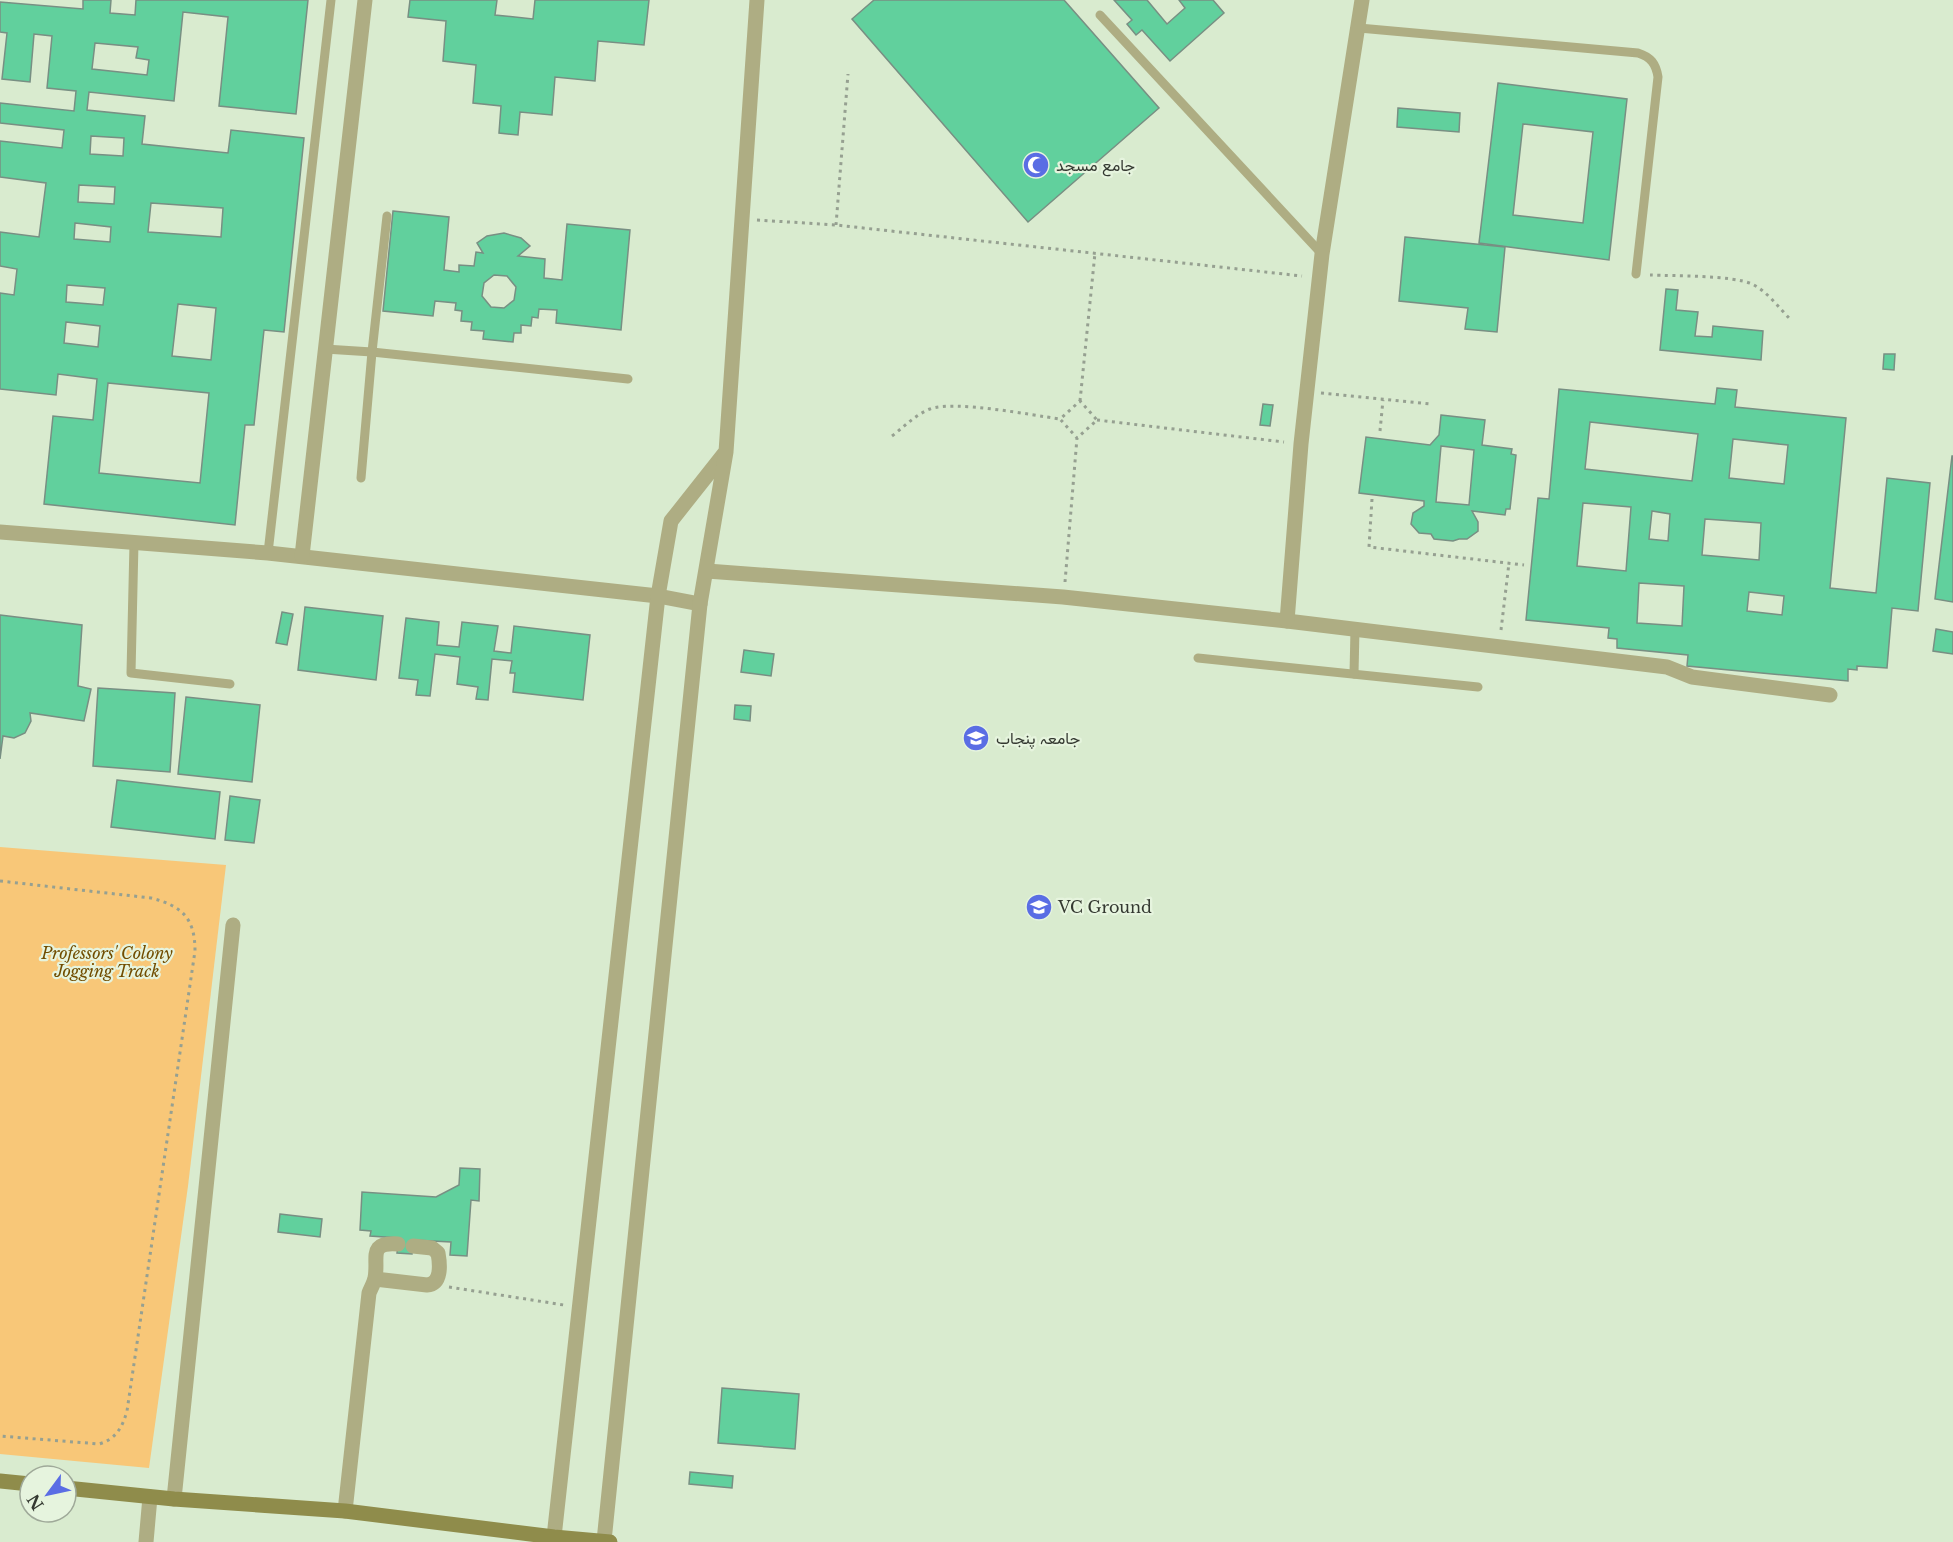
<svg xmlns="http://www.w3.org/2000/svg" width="1953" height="1542" font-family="'Libre Baskerville',Vazirmatn,serif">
	<rect width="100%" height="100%" fill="#e6f4de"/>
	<path fill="#d9ebcf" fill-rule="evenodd" d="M0,0H1953V1542H0ZM30,1476H66V1512H30Z"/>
	<polygon fill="#f8c778" points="0,847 226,865 188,1186 149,1468 0,1454"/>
	<g fill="#61d09d" stroke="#788f83" stroke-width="1.5" fill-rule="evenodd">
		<path d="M83,0H111L110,13L135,15L136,0H308L296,114L219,106L228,17L183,12L174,101L89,92L87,110L145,116L142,144L228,153L231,130L304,138L284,332L264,330L254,425H245L235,525L44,504L53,416L93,420L97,379L58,374L56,395L0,389V293L14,295L17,269L0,266V232L39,237L46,183L0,177V141L62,148L64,130L0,123V103L74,111L76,91L47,88L52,36L34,34L30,82L2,79L7,33L0,32V2L83,9ZM95,43L138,47L136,58L149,60L147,75L92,69ZM91,136L124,138L123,156L90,154ZM79,185L115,187L114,204L78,202ZM151,203L223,208L221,237L148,232ZM75,223L111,227L110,242L74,239ZM67,285L105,288L103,305L66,302ZM178,304L216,308L211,360L172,356ZM66,322L100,326L98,347L64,343ZM108,383L209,393L200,483L99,473Z"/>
		<polygon points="410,0 497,0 495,15 533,19 535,0 649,0 644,45 598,41 595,81 555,77 552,115 520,112 518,135 499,133 501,106 473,103 476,65 443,61 446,21 408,17"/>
		<polygon points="874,0 1064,0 1159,108 1028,222 852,19"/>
		<polygon points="1114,0 1147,0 1167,24 1185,8 1179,0 1213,0 1224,13 1170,61 1142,30 1136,35 1127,24 1132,20"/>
		<path d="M1498,83L1627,99L1609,260L1479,243ZM1523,124L1593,132L1583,223L1513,215Z"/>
		<polygon points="1398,108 1460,113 1459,132 1397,127"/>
		<path d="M393,211L449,217L444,270L459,272V265L474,266L476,252L483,253L477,243L487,236L504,233L521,238L530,246L518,256L545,259L544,278L562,280L567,224L630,230L621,330L556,323L557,310L539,309L538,318L532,317L531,326L521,325V333H514L513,342L483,339L484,331L471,330L472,322L461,321L462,311L455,310L456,303L435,301L433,316L383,311ZM494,275L507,276L516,287L514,300L504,308L491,307L482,296L484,283Z"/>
		<polygon points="1405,237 1505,247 1497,332 1465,329 1468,308 1399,301"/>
		<polygon points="1666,289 1678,290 1676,310 1698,312 1695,336 1712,337 1713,326 1763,331 1761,360 1660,350"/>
		<polygon points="1884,354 1895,354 1894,370 1883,369"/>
		<path d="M1717,388L1737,390L1735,407L1846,418L1830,588L1876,593L1887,478L1930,483L1918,611L1892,608L1887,668L1857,666V670L1848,669V681L1687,666L1688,655L1617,648V639L1608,638L1609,628L1526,620L1538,498L1549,499L1559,389L1715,404ZM1590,422L1698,434L1692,481L1585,469ZM1733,439L1788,445L1784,484L1729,478ZM1583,503L1631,507L1626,571L1577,566ZM1652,511L1670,514L1668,541L1649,539ZM1705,519L1761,523L1759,560L1702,555ZM1639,583L1684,586L1682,626L1637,623ZM1749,592L1784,596L1782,615L1747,611Z"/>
		<polygon points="1263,404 1273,405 1270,426 1260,425"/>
		<path d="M1441,415L1485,420L1482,445L1512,449L1511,454L1516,455L1510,509H1506L1505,515L1472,511L1478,522V531L1467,539H1459L1453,541L1434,539L1431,534L1419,533L1411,524L1413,513L1424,506V501L1359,493L1366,437L1430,445L1439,435ZM1441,446L1474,450L1469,505L1436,502Z"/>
		<polygon points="1952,456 1953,456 1953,602 1935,599"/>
		<polygon points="305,607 383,616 376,680 298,670"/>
		<polygon points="282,612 293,614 287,645 276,643"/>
		<polygon points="0,615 82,625 78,686 91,689 84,721 30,713 31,721 25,733 14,738 3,736 0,759"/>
		<polygon points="406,618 439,622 437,645 459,647 462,622 498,626 494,651 511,653 514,626 590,635 583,700 513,692 515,673 510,673 512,661 492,659 488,700 476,699 478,687 457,684 460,657 435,654 430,696 416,695 418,680 399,678"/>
		<polygon points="1936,629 1953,632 1953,654 1933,651"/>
		<polygon points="744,650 774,654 771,676 741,672"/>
		<polygon points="98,688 175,693 170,772 93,766"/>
		<polygon points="186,697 260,705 252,782 178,774"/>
		<polygon points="735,705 751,706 750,721 734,719"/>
		<polygon points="117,780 220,792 215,839 111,827"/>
		<polygon points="230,796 260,800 254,843 225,840"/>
		<polygon points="460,1168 480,1169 479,1201 471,1200 467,1256 450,1255 451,1242 413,1240 412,1254 397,1253 399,1238 370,1236 371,1231 360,1230 362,1192 436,1197 459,1185"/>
		<polygon points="280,1214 322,1219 320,1237 278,1232"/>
		<polygon points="722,1388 799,1394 795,1449 718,1443"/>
		<polygon points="690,1472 733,1476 732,1488 689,1484"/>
	</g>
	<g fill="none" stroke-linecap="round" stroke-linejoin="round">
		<g stroke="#96a091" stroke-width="3" stroke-dasharray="3 4.5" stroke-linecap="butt">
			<polyline points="757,220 836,225 1302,276"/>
			<polyline points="836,225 848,74"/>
			<path d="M1650,275C1675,276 1731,275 1752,284C1767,291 1779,308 1790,319"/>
			<polyline points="1321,393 1430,404"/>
			<polyline points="1080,401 1095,253"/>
			<polyline points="1097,420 1284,442"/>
			<polyline points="1380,431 1383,400"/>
			<path d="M892,436C905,426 915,415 930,409C954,400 1031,415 1060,419"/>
			<polyline points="1372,499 1369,547 1524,565"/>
			<polyline points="1065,582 1077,438 1097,420 1080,401 1060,419 1077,438"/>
			<polyline points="1501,630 1509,563"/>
			<path d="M0,881L151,898C182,906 195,918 195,951L127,1411C122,1428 116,1439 99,1444L0,1436"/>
			<polyline points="449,1287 564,1305"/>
		</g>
		<g stroke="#aead83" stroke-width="9">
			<polyline points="1100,15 1322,254"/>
			<path d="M1359,28L1638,53C1651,57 1656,64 1658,77L1636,274"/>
			<polyline points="325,349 372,352 628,379"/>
			<polyline points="361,478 372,352 387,216"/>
			<polyline points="134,543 131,673 230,684"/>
			<polyline points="268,553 331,0"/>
			<polyline points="1198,658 1478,687"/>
			<polyline points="1354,674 1355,629"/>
		</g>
		<g stroke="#aead83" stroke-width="15">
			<polyline points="0,532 268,553 658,596 700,604"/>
			<polyline points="302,556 365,0"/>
			<polyline points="707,571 1063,597 1287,621 1667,667 1692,677 1830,695"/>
			<polyline points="1287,621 1301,444 1322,254 1362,0"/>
			<path d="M375,1279L427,1285C442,1284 440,1264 438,1253L432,1248L413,1246"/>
			<polyline points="174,1499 233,925"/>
			<path d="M345,1511L369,1293C371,1288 374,1283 375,1278C379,1258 367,1242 398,1244"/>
			<polyline points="554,1537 658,596 671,521 724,454"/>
			<polyline points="604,1541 700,604 726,452 757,0"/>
			<polyline points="146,1542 150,1497"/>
		</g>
		<g stroke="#8f8c4b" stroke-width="15">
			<polyline points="0,1481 30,1484"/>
			<polyline points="66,1488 174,1499 345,1511 554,1537 610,1542"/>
		</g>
	</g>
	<defs>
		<symbol id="mosque-disc" viewBox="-11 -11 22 22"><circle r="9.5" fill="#5a6de4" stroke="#e6f4de"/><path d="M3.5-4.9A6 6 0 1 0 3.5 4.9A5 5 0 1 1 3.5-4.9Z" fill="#fff"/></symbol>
		<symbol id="university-disc" viewBox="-11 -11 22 22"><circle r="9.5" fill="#5a6de4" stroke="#e6f4de"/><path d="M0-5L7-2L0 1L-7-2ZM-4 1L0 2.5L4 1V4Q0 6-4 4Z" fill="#fff"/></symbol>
	</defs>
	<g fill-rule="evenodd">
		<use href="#mosque-disc" x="1021" y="150" width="30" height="30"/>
		<use href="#university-disc" x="961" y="723" width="30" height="30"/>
		<use href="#university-disc" x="1024" y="892" width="30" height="30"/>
	</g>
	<g text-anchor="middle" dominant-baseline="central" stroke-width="4.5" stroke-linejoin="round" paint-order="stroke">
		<g font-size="16" fill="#343931" stroke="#e6f4de" text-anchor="start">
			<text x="1056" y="165">جامع مسجد</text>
			<text x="996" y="738">جامعہ پنجاب</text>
			<text x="1058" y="907">VC Ground</text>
		</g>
		<g font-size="16" font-style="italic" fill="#714d00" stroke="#e6f4de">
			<text x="107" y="953">Professors' Colony<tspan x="107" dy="18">Jogging Track</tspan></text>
		</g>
	</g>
	<g transform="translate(48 1494) rotate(237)"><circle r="28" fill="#e6f4de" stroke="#9fa999" stroke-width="1.5"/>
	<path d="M0-4.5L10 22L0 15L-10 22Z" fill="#5a6de4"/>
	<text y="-9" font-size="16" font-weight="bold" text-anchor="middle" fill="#343931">N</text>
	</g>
</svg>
